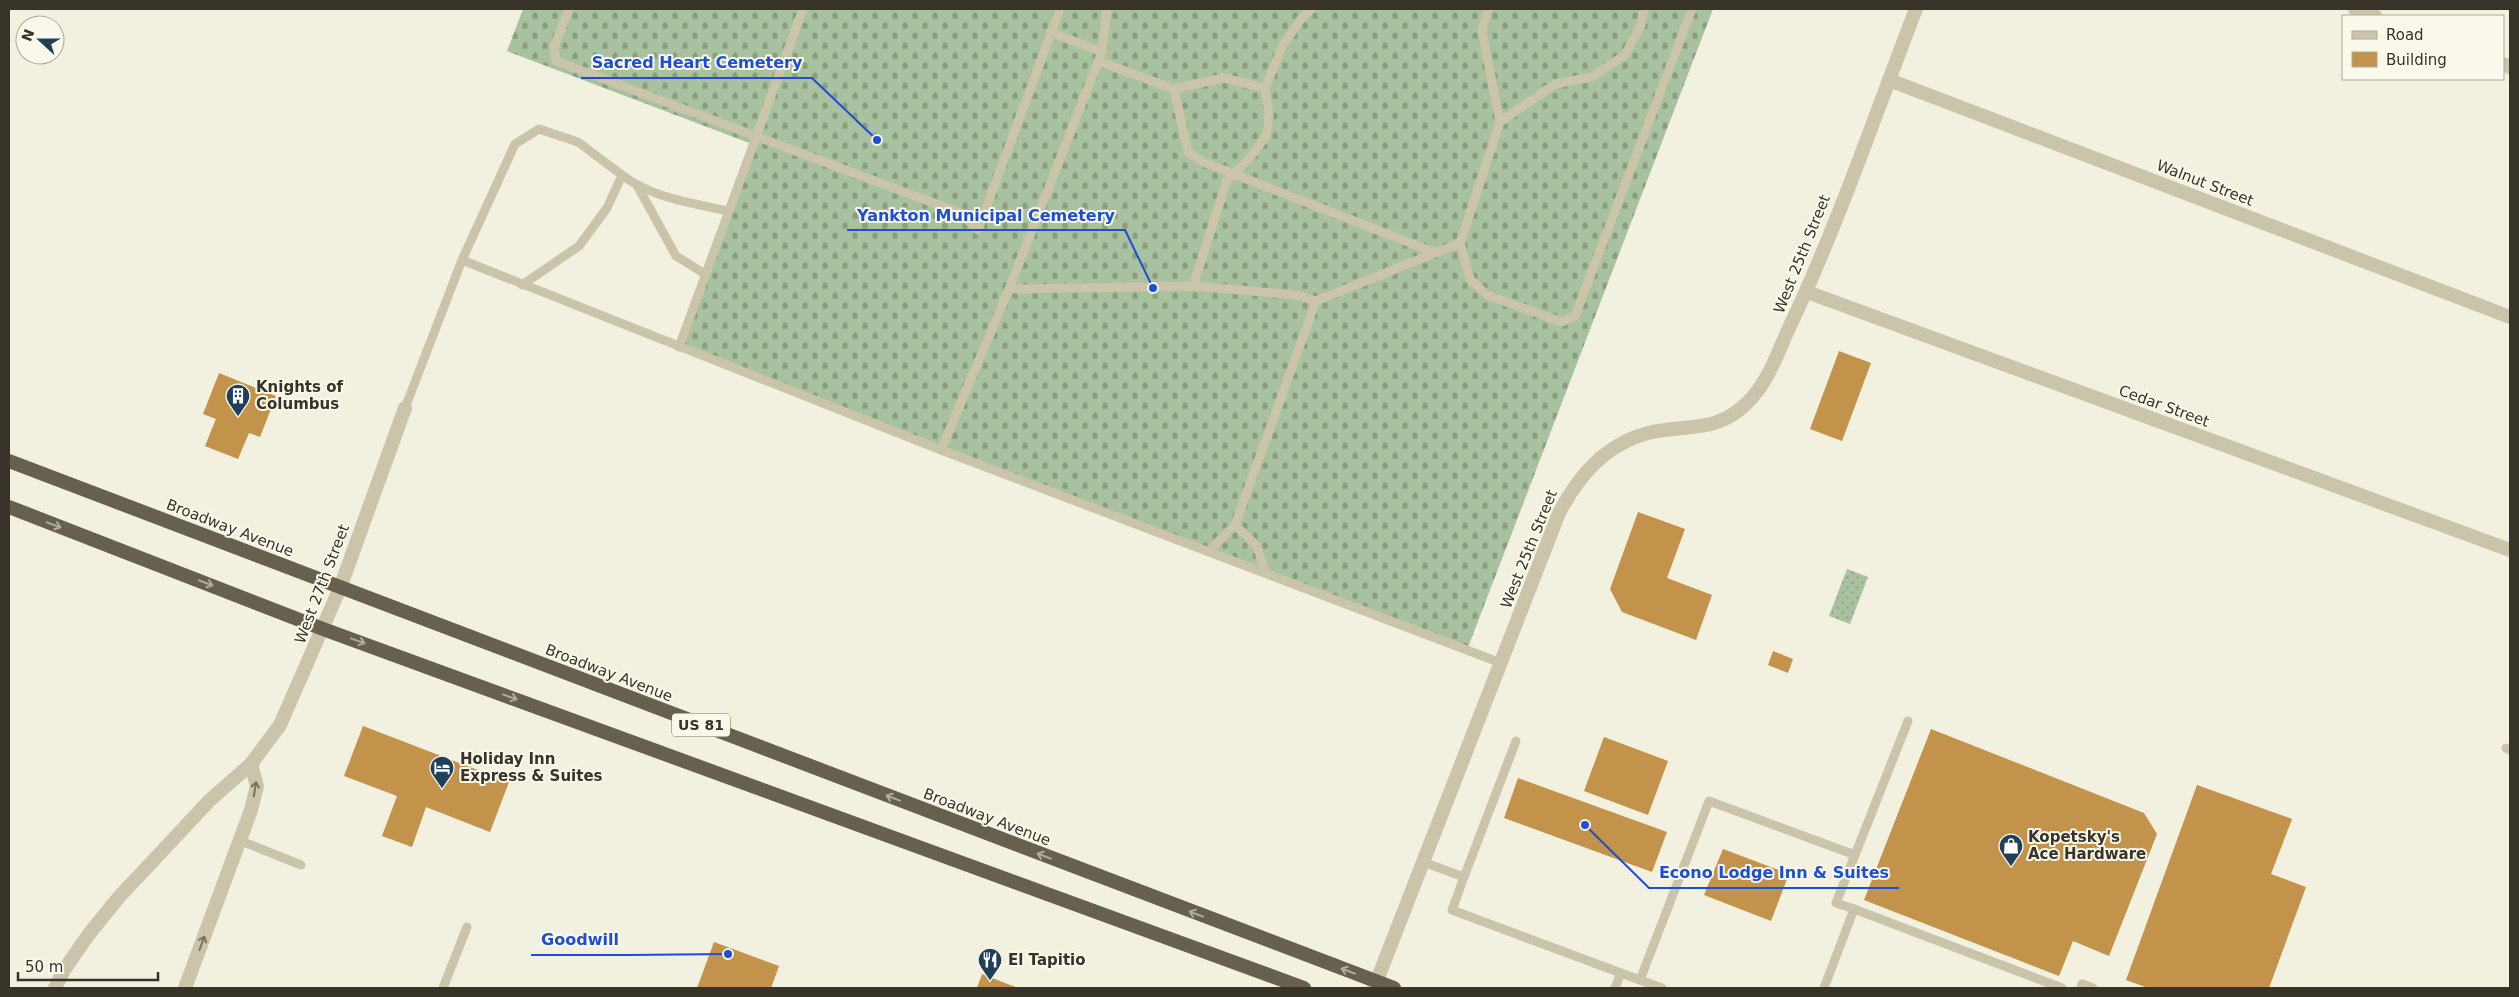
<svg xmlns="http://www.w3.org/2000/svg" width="2519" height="997" font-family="'DejaVu Sans',sans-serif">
	<defs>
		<pattern id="cemetery-stones" width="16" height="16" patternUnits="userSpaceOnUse" patternTransform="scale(1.25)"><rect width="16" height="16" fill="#a8c19e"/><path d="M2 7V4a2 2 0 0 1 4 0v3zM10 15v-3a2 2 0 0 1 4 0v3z" fill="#8a9d81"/></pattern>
		<pattern id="park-dots" width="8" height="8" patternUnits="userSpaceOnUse" patternTransform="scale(1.25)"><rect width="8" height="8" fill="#a8c19e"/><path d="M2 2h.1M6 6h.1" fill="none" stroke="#8a9d81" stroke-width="1.8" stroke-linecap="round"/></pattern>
	</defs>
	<rect width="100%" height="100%" fill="#f2f0de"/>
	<polygon fill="url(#cemetery-stones)" points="523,9 1713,9 1467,650 679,347 752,144 507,51"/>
	<polygon fill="url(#park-dots)" points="1847,569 1868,577 1850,624 1829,616"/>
	<g fill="#c3934b">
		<polygon points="1839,351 1871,363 1842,441 1810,429"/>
		<polygon points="219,373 276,396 260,437 249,433 238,459 205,446 216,419 203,414"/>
		<polygon points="1638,512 1685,529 1667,578 1712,595 1696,640 1622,612 1610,589"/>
		<polygon points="1773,651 1793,659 1788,673 1768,665"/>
		<polygon points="363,726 509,782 490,832 426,807 412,847 382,836 397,796 344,776"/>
		<polygon points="1931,729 2144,813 2157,834 2109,956 2073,941 2059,976 1864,900"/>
		<polygon points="1604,737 1668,761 1648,815 1584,791"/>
		<polygon points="1518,778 1667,832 1652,872 1504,818"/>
		<polygon points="2197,785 2292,819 2271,874 2306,887 2269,988 2148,988 2126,980"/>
		<polygon points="1723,849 1789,874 1771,921 1704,895"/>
		<polygon points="714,942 779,966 771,988 697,988"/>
		<polygon points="982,974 1018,988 977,988"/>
	</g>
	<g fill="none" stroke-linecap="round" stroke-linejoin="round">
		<g stroke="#cac4aa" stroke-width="9">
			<polyline points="569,9 554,47 556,61 960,213 978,230 1060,9"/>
			<polyline points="1488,9 1482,31 1500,122"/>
			<polyline points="1050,32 1102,52"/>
			<polyline points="1098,61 1174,89 1223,78 1265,88"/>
			<polyline points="1174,89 1188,152 1203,162 1436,253"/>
			<path d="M622,175C652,198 692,203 728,211"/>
			<polyline points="638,187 676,256 705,274"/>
			<polyline points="1460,243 1470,279 1487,295 1562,322 1575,316 1692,9"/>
			<polyline points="462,260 941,450 1501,663"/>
			<polyline points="1193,286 1227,180 1248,160 1266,136 1269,115 1265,88 1283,45 1301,19 1311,9"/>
			<polyline points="1009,289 1102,52 1107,9"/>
			<polyline points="679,347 803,9"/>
			<polyline points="405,408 462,260 515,144 539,129 578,142 622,175 607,208 579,246 522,285"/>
			<polyline points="941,450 1009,289 1193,286 1297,295 1316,301"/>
			<polyline points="1235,525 1257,546 1265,571"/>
			<polyline points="1209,551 1235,525 1316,301 1460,243 1500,122 1555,84 1592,77 1625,55 1641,25 1644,9"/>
			<polyline points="2506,748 2510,750"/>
			<polyline points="241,841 301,865"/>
			<polyline points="1423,862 1464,877 1516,741"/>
			<polyline points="1464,877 1452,910 1621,973"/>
			<polyline points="1854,909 1836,903 1908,721"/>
			<polyline points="443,988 467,927"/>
			<polyline points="1615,988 1621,973 1640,980"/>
			<polyline points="1662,988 1640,980 1709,801 1855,855"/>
			<polyline points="1824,988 1854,909 2062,988"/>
			<polyline points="2081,988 2082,984 2093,988"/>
		</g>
		<g stroke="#cac4aa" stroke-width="14">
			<polyline points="1889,80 2510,317"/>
			<polyline points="1807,292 2510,550"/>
			<polyline points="55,988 64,970 89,934 119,897 210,800 251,764 280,725 340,588 405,408"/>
			<polyline points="185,988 251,810 257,786 251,764"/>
		</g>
		<g stroke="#cac4aa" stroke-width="14">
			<polyline points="2355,9 2375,16"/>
			<polyline points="2503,64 2510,67"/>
			<path d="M1374,988L1559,513C1579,475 1605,445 1648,433C1685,424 1716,434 1747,403C1768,383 1777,354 1789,328C1838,225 1875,115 1916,9"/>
		</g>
		<g stroke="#68604e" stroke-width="14">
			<polyline points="9,461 1394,988"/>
			<polyline points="9,507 323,629 1304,988"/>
		</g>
	</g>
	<defs><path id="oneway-shaft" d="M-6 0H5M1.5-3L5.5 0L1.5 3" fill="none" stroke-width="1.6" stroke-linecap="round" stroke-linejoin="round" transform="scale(1.25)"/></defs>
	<g stroke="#b0ac9c">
		<use href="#oneway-shaft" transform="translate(54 525) rotate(21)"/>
		<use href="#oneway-shaft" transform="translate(206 583) rotate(21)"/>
		<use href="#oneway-shaft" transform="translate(358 641) rotate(20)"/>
		<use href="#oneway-shaft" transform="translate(510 697) rotate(20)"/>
		<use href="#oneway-shaft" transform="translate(893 798) rotate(-159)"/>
		<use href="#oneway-shaft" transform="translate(1044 856) rotate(-159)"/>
		<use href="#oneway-shaft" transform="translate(1196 914) rotate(-159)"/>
		<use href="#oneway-shaft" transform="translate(1348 971) rotate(-159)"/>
	</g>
	<g stroke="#797463">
		<use href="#oneway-shaft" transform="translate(255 789) rotate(-81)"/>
		<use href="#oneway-shaft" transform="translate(202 943) rotate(-70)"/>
	</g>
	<defs>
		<symbol id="building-pin" viewBox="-11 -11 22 30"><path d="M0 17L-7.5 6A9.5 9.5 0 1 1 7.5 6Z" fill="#1f4058" stroke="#f9f8ea"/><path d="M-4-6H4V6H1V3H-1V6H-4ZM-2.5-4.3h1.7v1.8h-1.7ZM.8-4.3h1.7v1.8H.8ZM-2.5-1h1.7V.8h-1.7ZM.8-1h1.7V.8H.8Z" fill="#fff"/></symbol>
		<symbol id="hotel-pin" viewBox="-11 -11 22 30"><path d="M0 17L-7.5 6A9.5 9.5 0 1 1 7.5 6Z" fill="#1f4058" stroke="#f9f8ea"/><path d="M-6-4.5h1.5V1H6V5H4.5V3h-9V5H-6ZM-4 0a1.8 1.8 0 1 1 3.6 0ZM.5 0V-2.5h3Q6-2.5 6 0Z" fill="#fff"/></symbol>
		<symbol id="shop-pin" viewBox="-11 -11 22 30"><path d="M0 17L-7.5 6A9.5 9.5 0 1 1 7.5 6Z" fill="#1f4058" stroke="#f9f8ea"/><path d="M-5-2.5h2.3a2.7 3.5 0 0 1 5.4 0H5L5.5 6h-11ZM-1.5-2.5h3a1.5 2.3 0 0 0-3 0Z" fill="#fff"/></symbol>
		<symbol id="restaurant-pin" viewBox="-11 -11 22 30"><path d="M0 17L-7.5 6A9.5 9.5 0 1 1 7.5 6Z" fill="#1f4058" stroke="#f9f8ea"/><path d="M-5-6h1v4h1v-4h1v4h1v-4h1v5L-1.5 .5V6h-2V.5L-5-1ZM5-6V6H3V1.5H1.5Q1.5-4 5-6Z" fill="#fff"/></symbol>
	</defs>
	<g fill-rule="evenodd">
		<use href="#building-pin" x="224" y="382" width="28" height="38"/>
		<use href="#hotel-pin" x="428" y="754" width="28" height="38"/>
		<use href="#shop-pin" x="1997" y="832" width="28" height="38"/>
		<use href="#restaurant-pin" x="976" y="946" width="28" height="38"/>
	</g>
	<g text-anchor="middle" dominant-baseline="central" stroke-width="4" stroke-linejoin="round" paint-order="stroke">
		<rect fill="#f9f8ea" stroke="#716e63" stroke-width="1" x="672" y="713.5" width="58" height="23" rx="4"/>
		<g font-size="14" font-weight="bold" fill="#373329">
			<text x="701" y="725">US 81</text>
		</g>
		<g font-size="15" fill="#373329" stroke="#f9f8ea">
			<text transform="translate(2205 183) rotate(21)">Walnut Street</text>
			<text transform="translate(1802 254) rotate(-68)">West 25th Street</text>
			<text transform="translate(2164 406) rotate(20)">Cedar Street</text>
			<text transform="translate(230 528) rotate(21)">Broadway Avenue</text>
			<text transform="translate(1529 549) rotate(-68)">West 25th Street</text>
			<text transform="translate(322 584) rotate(-69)">West 27th Street</text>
			<text transform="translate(609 673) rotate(21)">Broadway Avenue</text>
			<text transform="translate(987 817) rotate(21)">Broadway Avenue</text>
		</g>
		<g font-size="15" font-weight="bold" fill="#373329" stroke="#f9f8ea" text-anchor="start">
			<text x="256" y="387">Knights of<tspan x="256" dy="17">Columbus</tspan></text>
			<text x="460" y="759">Holiday Inn<tspan x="460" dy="17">Express &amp; Suites</tspan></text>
			<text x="2028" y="837">Kopetsky's<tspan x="2028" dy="17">Ace Hardware</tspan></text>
			<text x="1008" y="960">El Tapitio</text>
		</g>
	</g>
	<path fill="none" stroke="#1d4ed8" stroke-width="2" d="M877 140L812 78H581M1153 288L1125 230H847M1585 825L1649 888H1899M728 954L628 955H531"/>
	<g fill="#1d4ed8" stroke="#f9f8ea" stroke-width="2">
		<circle cx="877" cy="140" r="5"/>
		<circle cx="1153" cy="288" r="5"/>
		<circle cx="1585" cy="825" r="5"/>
		<circle cx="728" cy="954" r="5"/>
	</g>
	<g font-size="16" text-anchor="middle" font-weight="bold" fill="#1d4ed8" stroke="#f9f8ea" stroke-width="4" stroke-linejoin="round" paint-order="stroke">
		<text x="697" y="68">Sacred Heart Cemetery</text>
		<text x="986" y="221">Yankton Municipal Cemetery</text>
		<text x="1774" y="878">Econo Lodge Inn &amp; Suites</text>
		<text x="580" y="945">Goodwill</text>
	</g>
	<rect width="2519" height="997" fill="none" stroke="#373329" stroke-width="20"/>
	<rect x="2342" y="15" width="162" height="65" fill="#f9f8ea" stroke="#aba99d"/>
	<rect x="2352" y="31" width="25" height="8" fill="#cac4aa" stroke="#aba99d"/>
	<text x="2386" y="40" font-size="15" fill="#373329">Road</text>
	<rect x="2352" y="52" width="25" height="15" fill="#c3934b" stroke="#aba99d"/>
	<text x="2386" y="65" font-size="15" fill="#373329">Building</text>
	<g transform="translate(40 40) rotate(291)"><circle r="24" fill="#f9f8ea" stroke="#aba99d"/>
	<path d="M0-4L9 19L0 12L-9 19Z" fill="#1f4058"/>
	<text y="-8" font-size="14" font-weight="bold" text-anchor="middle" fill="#373329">N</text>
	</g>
	<path d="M18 972v8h140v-8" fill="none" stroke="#373329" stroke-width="2.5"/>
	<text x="25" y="972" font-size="15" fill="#373329" stroke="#f9f8ea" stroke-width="4" paint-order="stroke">50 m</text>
</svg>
